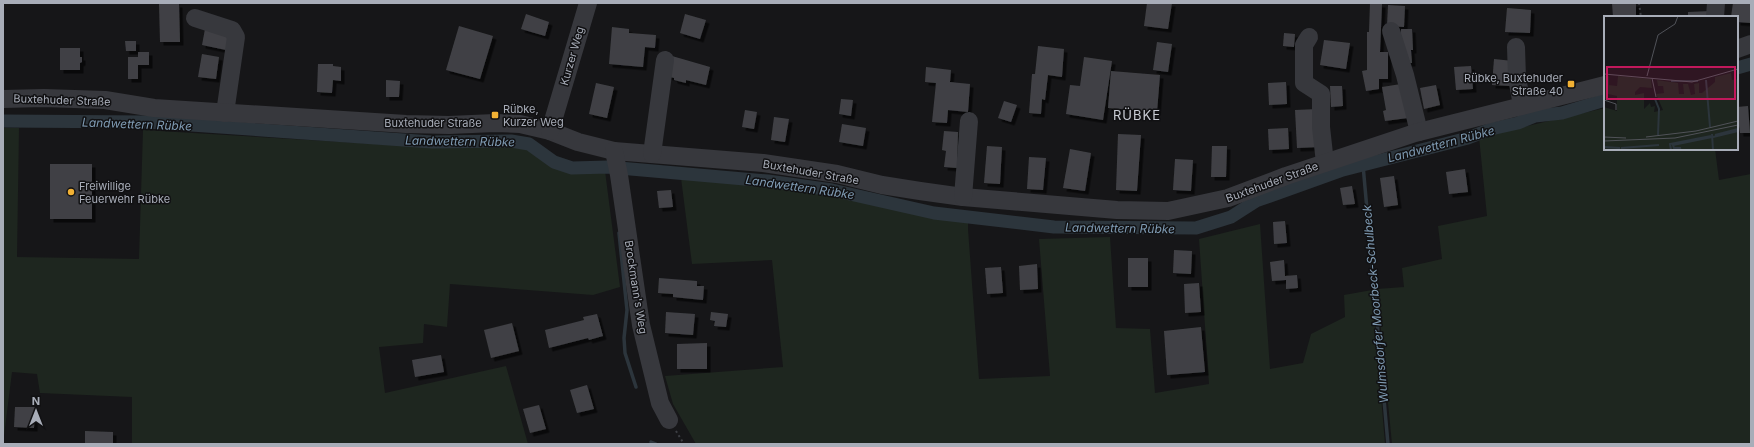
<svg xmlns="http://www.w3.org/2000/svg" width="1754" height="447" font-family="Inter,sans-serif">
	<defs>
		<filter id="shadow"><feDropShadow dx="3.5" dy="3.5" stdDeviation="0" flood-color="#0009"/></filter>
	</defs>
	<rect width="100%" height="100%" fill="#161618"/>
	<g fill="#1e261f">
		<polygon points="1605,108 1605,149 1715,149 1719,180 1751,174 1751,444 1392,444 1377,289 1404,287 1402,268 1442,259 1438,226 1487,216 1479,137"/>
		<polygon points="3,128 19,128 17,257 139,259 143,130 427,147 511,144 527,146 550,165 569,171 605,171 620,287 593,295 450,284 447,327 424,324 423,343 379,347 385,393 506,366 528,444 132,444 132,397 40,393 37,374 12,372 3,444"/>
		<polygon points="681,178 768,186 848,197 968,222 968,229 979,379 1050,376 1039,239 1110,237 1116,328 1150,329 1155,393 1209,384 1199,239 1260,224 1270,369 1303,363 1311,334 1345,317 1344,295 1372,290 1385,444 696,444 673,404 665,376 783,367 772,260 692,264"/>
	</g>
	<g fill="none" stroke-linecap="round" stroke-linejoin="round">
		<g stroke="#2c353c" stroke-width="3.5">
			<polyline points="1363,165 1388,444"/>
			<polyline points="619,233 627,310 624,338 625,353 636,387"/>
			<polyline points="651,442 656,444"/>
		</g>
		<g stroke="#2c353c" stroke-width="13">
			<polyline points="1737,68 1751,64"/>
			<polyline points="3,121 148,122 432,142 511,141 529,144 554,162 572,168 608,167 768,181 832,190 934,213 1054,227 1196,228 1231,217 1256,201 1343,170 1468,138 1491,129 1518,123 1535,116 1562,113 1605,100"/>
		</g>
	</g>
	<g fill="#404145" filter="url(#shadow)">
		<polygon points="1147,3 1172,3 1168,29 1144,26"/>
		<polygon points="1370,3 1382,4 1380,52 1388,52 1388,79 1379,79 1379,89 1366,91 1362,71 1367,70 1367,32 1369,32"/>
		<polygon points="1612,3 1636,3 1636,17 1613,17"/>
		<polygon points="1733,3 1751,3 1751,23 1737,22 1737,17 1731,17"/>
		<polygon points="159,4 179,4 180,42 160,42"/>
		<polygon points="1388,5 1405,6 1404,27 1387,26"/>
		<polygon points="1507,8 1531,10 1530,33 1505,32"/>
		<polygon points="1711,11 1712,17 1688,17 1688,12"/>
		<polygon points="526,14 549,22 545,36 521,29"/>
		<polygon points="685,14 706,20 700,39 680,33"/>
		<polygon points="459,26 493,36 480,79 446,70"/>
		<polygon points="612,27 629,29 629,33 656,35 655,48 645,47 643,67 609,64"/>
		<polygon points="205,29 229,34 226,50 202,45"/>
		<polygon points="1401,29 1412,29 1413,50 1411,50 1412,63 1403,63 1401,50"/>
		<polygon points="1284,33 1295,34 1294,47 1283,46"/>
		<polygon points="1324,40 1350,43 1346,69 1320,65"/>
		<polygon points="125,41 136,41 136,51 126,51"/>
		<polygon points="1157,42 1172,44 1168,72 1153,70"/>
		<polygon points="1038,46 1064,49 1062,77 1048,75 1045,100 1042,99 1041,114 1029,113 1032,74 1035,74"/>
		<polygon points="60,48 80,48 80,57 82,57 82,62 80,63 80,70 60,70"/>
		<polygon points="138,52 149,52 149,65 138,65 138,79 128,79 128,57 138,57"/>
		<polygon points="202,54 219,57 216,79 198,77"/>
		<polygon points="672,56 710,67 706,85 686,80 686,83 674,80 674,78 667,76"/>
		<polygon points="1084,57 1112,61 1103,120 1066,114 1070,85 1080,86"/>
		<polygon points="1494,59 1513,61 1511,86 1492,85"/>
		<polygon points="318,64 333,64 333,66 341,67 341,81 333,80 332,93 317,92"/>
		<polygon points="1471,66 1473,89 1456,90 1454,67"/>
		<polygon points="926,67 951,70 950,82 970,84 968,112 948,110 947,123 932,122 936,83 925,82"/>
		<polygon points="1111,71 1160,75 1157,112 1108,108"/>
		<polygon points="386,80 400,81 399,97 386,97"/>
		<polygon points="1286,82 1287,104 1269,105 1268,83"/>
		<polygon points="596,83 614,87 607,118 589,114"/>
		<polygon points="1401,84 1408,118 1385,121 1383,111 1386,110 1382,87"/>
		<polygon points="1436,85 1440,105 1424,109 1420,88"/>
		<polygon points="1330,86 1342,86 1343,106 1331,107"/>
		<polygon points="841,99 853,100 851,116 839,114"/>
		<polygon points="1004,101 1017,105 1011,122 998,118"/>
		<polygon points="1748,106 1750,133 1740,133 1739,126 1737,126 1737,107"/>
		<polygon points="1318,109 1319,147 1297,148 1295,110"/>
		<polygon points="745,110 757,112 754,129 742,127"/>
		<polygon points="774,117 789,119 785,142 771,140"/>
		<polygon points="842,124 866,128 863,146 839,142"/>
		<polygon points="1288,128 1289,149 1269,150 1268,129"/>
		<polygon points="944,131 958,132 957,168 944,167 946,151 942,150"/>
		<polygon points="1118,134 1141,135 1137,191 1116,190"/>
		<polygon points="987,146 1002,147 1000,184 984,183"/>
		<polygon points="1212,146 1227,146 1226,177 1211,177"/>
		<polygon points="1070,149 1091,153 1085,191 1063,188"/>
		<polygon points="1029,157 1046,158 1043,190 1027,189"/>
		<polygon points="1175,159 1193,160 1191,191 1173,190"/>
		<rect x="50" y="164" width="42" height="55"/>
		<polygon points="1465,169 1468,192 1449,194 1446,172"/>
		<polygon points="1394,176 1398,205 1384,207 1380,178"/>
		<polygon points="1352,186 1355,204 1343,205 1340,188"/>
		<polygon points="671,190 673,207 659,208 657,191"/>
		<polygon points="1285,221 1287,243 1274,244 1273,222"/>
		<polygon points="1174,250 1192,251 1191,274 1173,273"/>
		<rect x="1128" y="258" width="20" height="29"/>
		<polygon points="1284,260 1285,276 1297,275 1298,288 1286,289 1286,280 1272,281 1270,262"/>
		<polygon points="1037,264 1038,289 1020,290 1019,266"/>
		<polygon points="1001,267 1003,293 987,294 985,268"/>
		<polygon points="659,278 697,281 697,286 704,286 703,300 673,297 673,294 658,293"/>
		<polygon points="1199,283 1201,312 1185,313 1184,284"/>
		<polygon points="666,312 695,314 693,335 665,333"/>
		<polygon points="711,312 728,314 726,327 714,326 715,321 710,320"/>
		<polygon points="597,314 603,336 589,340 588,338 549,348 545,330 584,320 583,317"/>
		<polygon points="512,323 519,351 491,358 484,330"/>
		<polygon points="1201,327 1205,372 1167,375 1164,331"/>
		<polygon points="707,343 707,369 677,369 677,344"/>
		<polygon points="441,355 444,372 415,377 412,360"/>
		<polygon points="587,385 594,409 577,413 570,390"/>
		<polygon points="539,405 546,429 530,433 523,409"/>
		<polygon points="15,407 35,407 34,428 14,427"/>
		<polygon points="85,431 113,432 113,444 85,444"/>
	</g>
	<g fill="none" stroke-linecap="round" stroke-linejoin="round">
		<g stroke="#3d3f44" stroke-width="2" stroke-dasharray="2 3" stroke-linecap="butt">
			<polyline points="1639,3 1641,17"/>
			<polyline points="676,431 684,444"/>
		</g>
		<g stroke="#37383d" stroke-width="18">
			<polyline points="1715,17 1716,3"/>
			<polyline points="195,18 232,30 236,37 225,113"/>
			<polyline points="1391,31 1405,75 1419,132"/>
			<polyline points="1309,37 1304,45 1304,83 1321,94 1321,127 1325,163"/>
			<polyline points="1516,47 1517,78 1522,105"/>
			<polyline points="1737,49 1751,44"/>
			<polyline points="3,99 44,98 105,100 154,108 406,124 449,125 495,123 520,124 550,131 578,142 614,151 763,163 837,174 882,185 920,191 963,197 1117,210 1168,211 1228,198 1286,176 1415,133 1605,85"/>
			<polyline points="550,131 588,3"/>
			<polyline points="614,151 619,175 641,325 660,403 669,420"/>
			<polyline points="652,154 665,60"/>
			<polyline points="963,197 969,121"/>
		</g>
	</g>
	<g fill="#f2b134" stroke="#111113" stroke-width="1.5">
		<rect x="1567" y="80" width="8" height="8" rx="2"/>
		<rect x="491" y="111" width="8" height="8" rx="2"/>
		<circle cx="71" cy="192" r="4"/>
	</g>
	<g text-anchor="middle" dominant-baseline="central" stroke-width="3" stroke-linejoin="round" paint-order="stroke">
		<g font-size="11" fill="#a8adb8" stroke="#111113">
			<text transform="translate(572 56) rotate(-74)">Kurzer Weg</text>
			<text transform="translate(62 100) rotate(2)">Buxtehuder Straße</text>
			<text x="433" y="123">Buxtehuder Straße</text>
			<text transform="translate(811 172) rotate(10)">Buxtehuder Straße</text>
			<text transform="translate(1272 182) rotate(-20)">Buxtehuder Straße</text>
			<text transform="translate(636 287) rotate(81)">Brockmann's Weg</text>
		</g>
		<g font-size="11" fill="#a8adb8" stroke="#111113" text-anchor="start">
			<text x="1563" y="78" text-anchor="end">Rübke, Buxtehuder<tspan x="1563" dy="13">Straße 40</tspan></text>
			<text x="503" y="109">Rübke,<tspan x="503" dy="13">Kurzer Weg</tspan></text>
			<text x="79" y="186">Freiwillige<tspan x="79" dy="13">Feuerwehr Rübke</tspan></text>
		</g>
		<g font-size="12" font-style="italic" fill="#7f9bb3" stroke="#111113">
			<text transform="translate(137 124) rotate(2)">Landwettern Rübke</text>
			<text transform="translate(460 141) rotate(1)">Landwettern Rübke</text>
			<text transform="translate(1441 144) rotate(-15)">Landwettern Rübke</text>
			<text transform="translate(800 187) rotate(8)">Landwettern Rübke</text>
			<text transform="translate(1120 228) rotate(1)">Landwettern Rübke</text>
			<text transform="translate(1375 304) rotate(-95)">Wulmsdorfer Moorbeck-Schulbeck</text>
		</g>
		<g font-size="13" letter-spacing="1" fill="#c9ccd4" stroke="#111113">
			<text x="1137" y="115">RÜBKE</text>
		</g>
	</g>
	<g transform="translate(1604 16)">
		<rect width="134" height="134" fill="#161618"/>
		<path d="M127,57L128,64L134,63V134H0V91L13,95V80L4,78V84L0,83V60H5V69L13,70L14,60L47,63L48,72L36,71L31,76V79L40,77V93L46,87L47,91L51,90L50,96L59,94L52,78L60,77L59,70H54L53,64L74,67L75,78H80L79,68H84L87,79L91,78L90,68L95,67V77H98L111,66V61Z" fill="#1e261f"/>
		<path fill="none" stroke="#2c353c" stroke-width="2" d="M102,64L106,111M67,65H94M51,83L55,93L54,119M108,118L109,134M111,119L134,113M109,121L134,115M0,131L16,132M17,132L55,129M67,134L66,128L107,120M70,134L77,132H70L69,129L108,121"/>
		<path fill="none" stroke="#505258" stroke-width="1" d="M0,58L88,66L134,53M43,60L54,19L71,8L74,0M48,62L52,81M0,84L12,88V94M0,121L22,122M42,121L92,115L134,105M0,125L71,122L134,109"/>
		<path fill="#c2185b" fill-opacity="0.15" stroke="#c2185b" stroke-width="2" d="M3,51H131V83H3Z"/>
		<rect width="134" height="134" fill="none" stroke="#a8adb8" stroke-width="2"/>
	</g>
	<rect width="1754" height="447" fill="none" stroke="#a8adb8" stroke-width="8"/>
	<g transform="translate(36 411)" stroke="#111113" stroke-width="3" paint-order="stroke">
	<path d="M0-3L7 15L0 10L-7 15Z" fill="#a8adb8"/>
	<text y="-6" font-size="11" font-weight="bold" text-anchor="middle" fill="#a8adb8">N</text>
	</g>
</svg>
